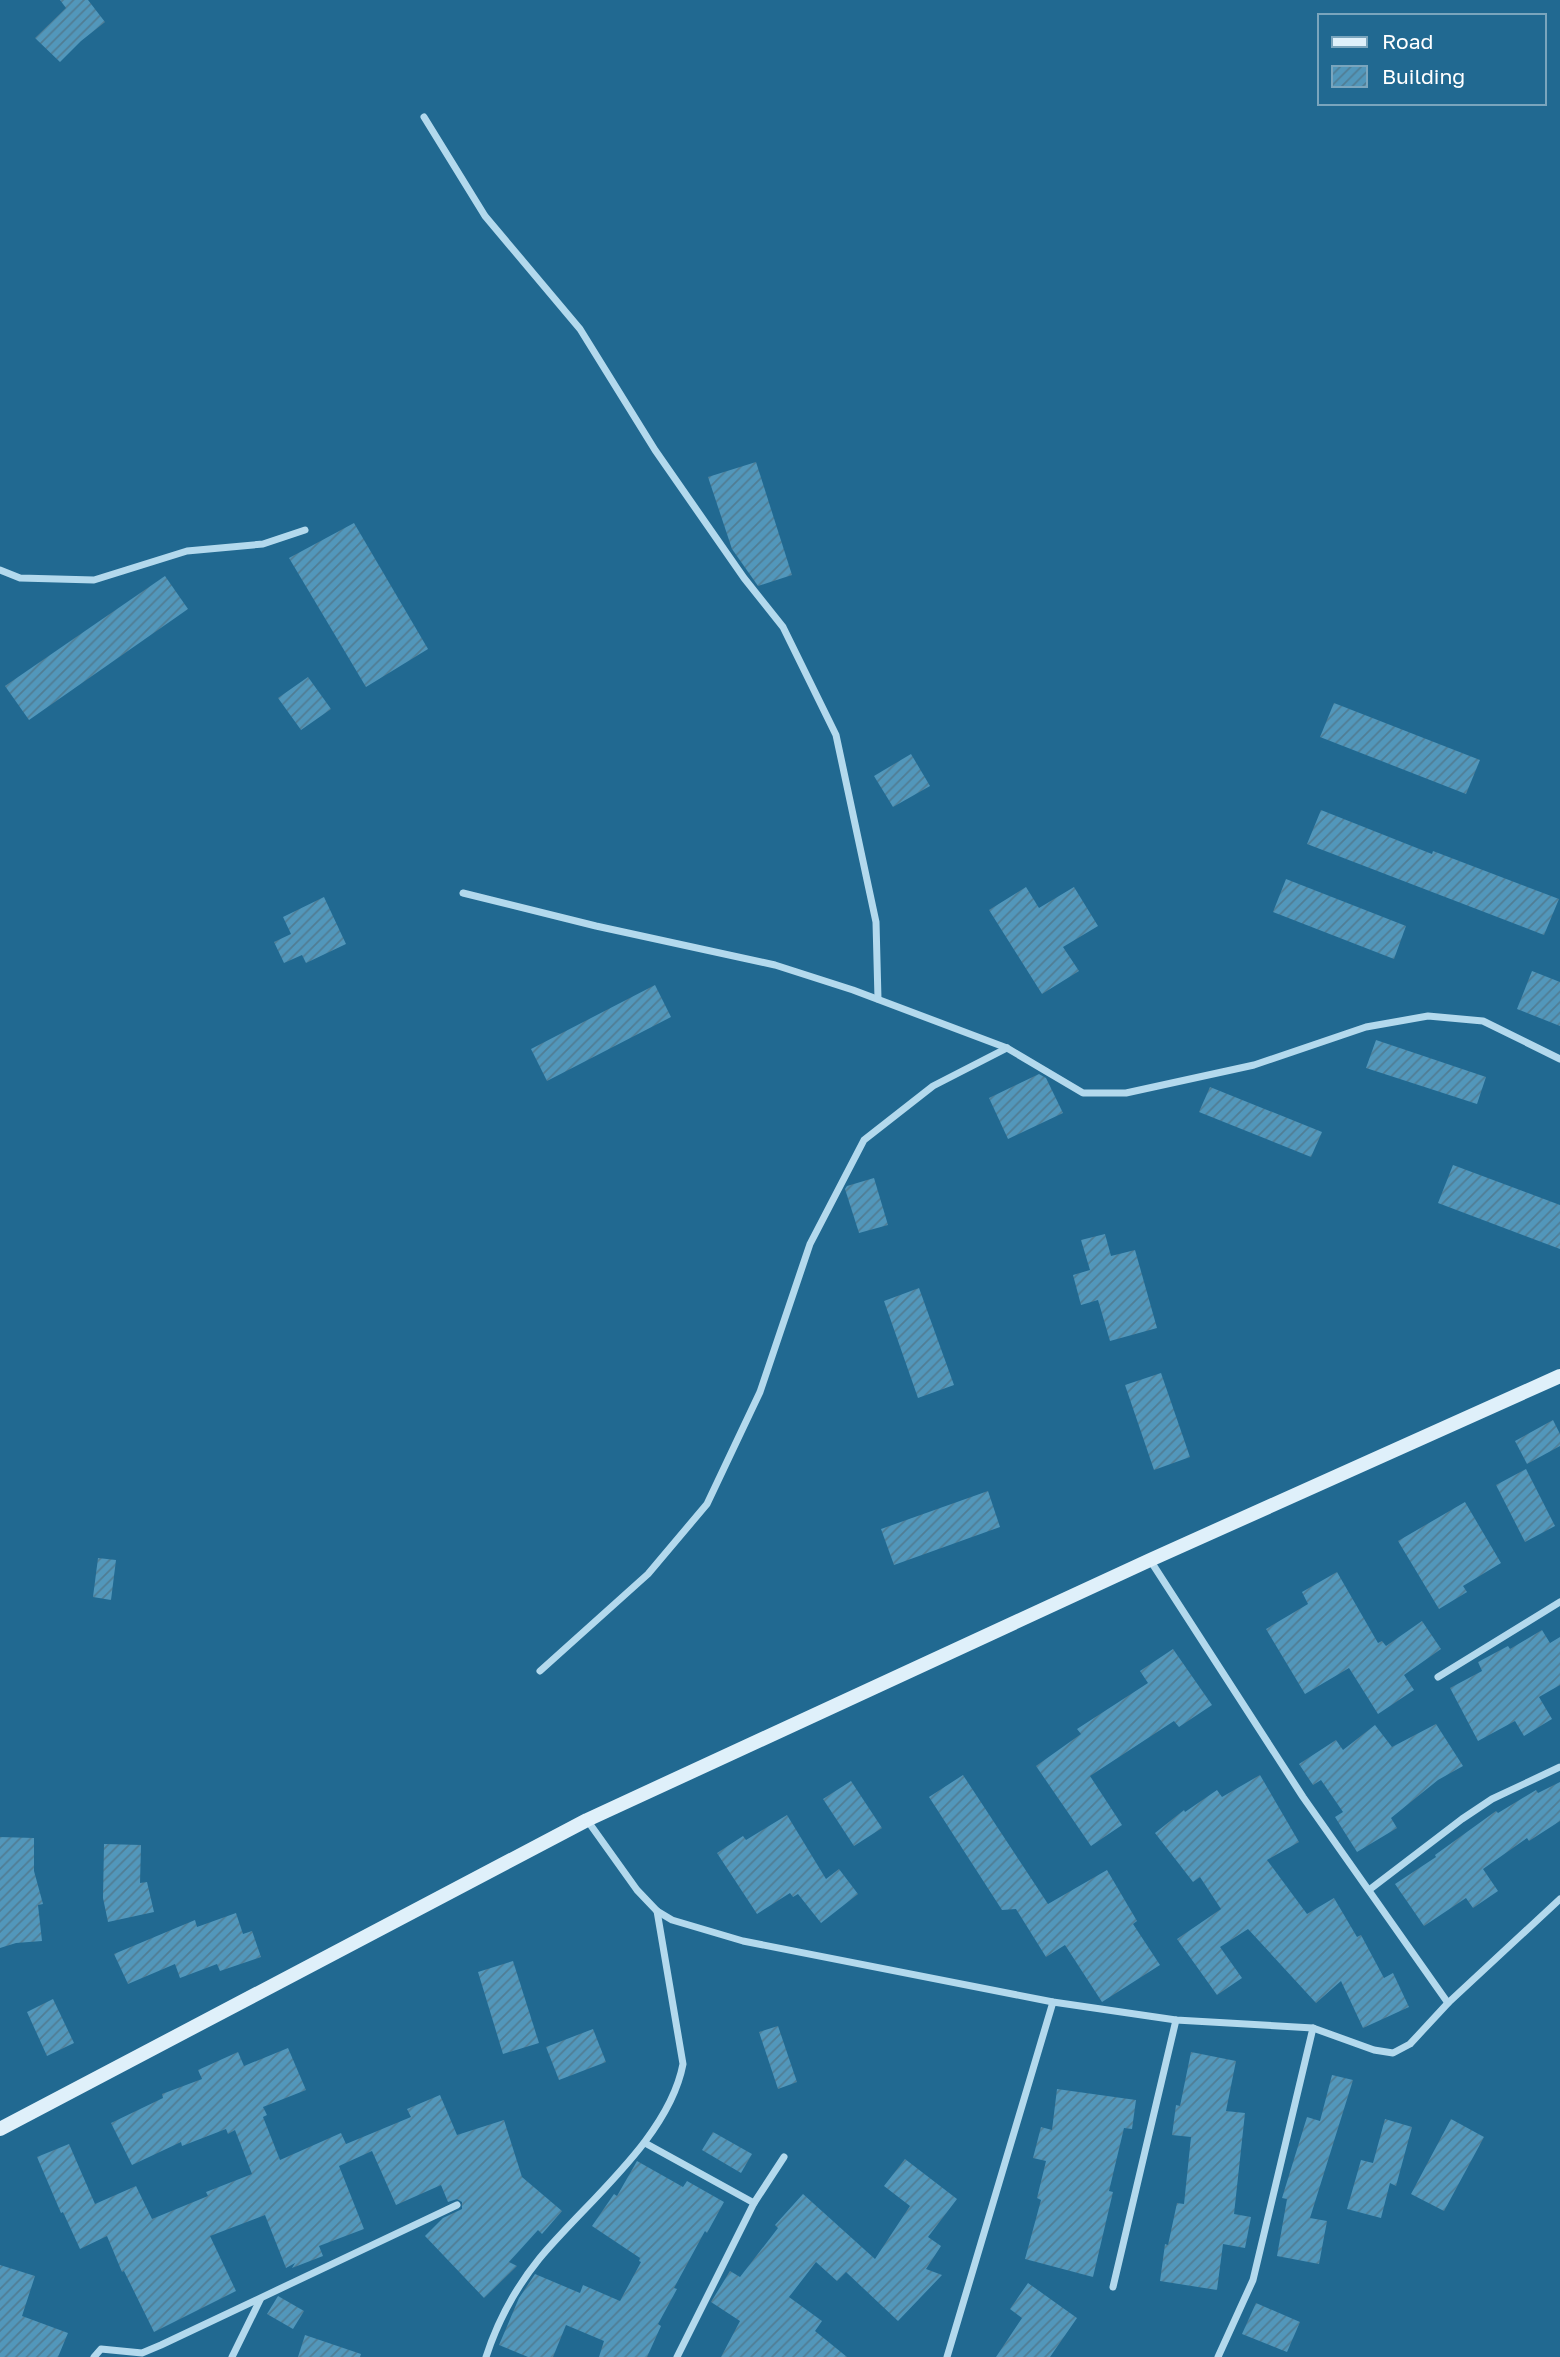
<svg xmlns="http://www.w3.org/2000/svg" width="1560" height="2357" font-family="'Golos Text',sans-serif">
	<defs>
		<pattern id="building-hatch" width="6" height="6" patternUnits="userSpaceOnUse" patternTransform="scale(1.75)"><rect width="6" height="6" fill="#5297bb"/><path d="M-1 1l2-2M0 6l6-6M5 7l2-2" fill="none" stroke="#507d94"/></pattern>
	</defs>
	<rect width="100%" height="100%" fill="#216991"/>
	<g fill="url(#building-hatch)">
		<polygon points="60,0 88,0 105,22 81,41 60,62 35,38 66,8"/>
		<polygon points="756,462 792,575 758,586 732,549 708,477"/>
		<polygon points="354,523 428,649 366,687 289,558"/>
		<polygon points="165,576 188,609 29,720 5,686"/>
		<polygon points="308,677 331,709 301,730 278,698"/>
		<polygon points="1334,703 1480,760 1466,794 1320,737"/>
		<polygon points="911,754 930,786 893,807 874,776"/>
		<polygon points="1321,810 1432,854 1433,851 1559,899 1544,935 1307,844"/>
		<polygon points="1286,879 1406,926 1394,959 1273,912"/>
		<polygon points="1026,887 1039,908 1074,887 1098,926 1063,947 1079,971 1042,994 989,910"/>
		<polygon points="324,897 346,944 306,963 302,955 284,963 274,942 291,934 283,917"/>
		<polygon points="1532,971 1560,982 1560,1026 1517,1009"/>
		<polygon points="655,985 671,1017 547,1081 531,1049"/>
		<polygon points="1376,1040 1486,1077 1477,1104 1366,1068"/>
		<polygon points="1039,1074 1046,1078 1063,1113 1008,1139 989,1098"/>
		<polygon points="1210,1087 1322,1132 1311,1157 1199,1112"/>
		<polygon points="1453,1165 1560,1205 1560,1249 1438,1203"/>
		<polygon points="874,1178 888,1225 859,1233 845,1189 847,1186"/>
		<polygon points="1105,1234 1111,1256 1135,1250 1157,1328 1110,1341 1098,1300 1081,1305 1073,1275 1090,1270 1081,1240"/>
		<polygon points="919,1288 954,1385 918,1398 884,1301"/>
		<polygon points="1161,1373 1190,1457 1154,1470 1125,1385"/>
		<polygon points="1553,1420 1560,1434 1560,1446 1527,1464 1515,1441"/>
		<polygon points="1526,1469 1555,1526 1525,1542 1496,1485"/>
		<polygon points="988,1491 1000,1527 894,1565 881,1529"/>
		<polygon points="1465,1502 1501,1563 1463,1586 1467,1592 1439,1609 1398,1541"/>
		<polygon points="98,1558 116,1560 111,1600 93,1597"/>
		<polygon points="1337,1572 1378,1643 1382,1641 1386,1646 1422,1621 1441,1649 1404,1675 1414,1690 1378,1714 1349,1668 1305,1694 1266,1629 1308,1604 1302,1592"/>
		<polygon points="1542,1630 1550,1643 1560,1637 1560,1685 1539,1697 1552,1719 1524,1736 1515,1721 1478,1741 1450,1688 1482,1671 1478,1662 1508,1646 1510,1649"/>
		<polygon points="1173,1649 1212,1705 1179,1727 1174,1721 1090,1776 1122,1825 1091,1846 1036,1766 1081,1734 1077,1729 1148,1683 1140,1671"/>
		<polygon points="1436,1724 1463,1766 1438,1780 1391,1818 1397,1828 1357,1852 1335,1817 1343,1812 1321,1780 1313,1785 1299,1764 1336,1740 1343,1750 1375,1725 1392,1747"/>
		<polygon points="963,1775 1048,1904 1107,1870 1137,1921 1133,1924 1160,1965 1102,2002 1065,1945 1046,1957 1016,1909 1002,1910 929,1797"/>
		<polygon points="1260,1775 1299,1842 1267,1860 1307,1914 1334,1898 1357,1937 1361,1935 1384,1978 1393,1973 1409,2007 1363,2028 1341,1981 1316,2003 1248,1929 1220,1947 1242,1978 1217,1995 1177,1939 1221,1909 1200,1877 1193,1882 1155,1833 1184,1810 1185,1812 1217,1790 1222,1797"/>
		<polygon points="851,1781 882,1828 854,1846 823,1799"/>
		<polygon points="1560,1782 1560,1821 1529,1841 1527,1838 1483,1869 1498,1891 1473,1908 1466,1898 1424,1926 1395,1884 1436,1857 1435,1855 1496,1811 1498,1813 1536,1790 1538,1793"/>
		<polygon points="787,1815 826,1879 839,1869 858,1894 821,1923 798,1894 793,1897 790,1893 757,1914 717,1853 743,1836 746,1840"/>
		<polygon points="0,1837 34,1838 34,1871 43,1904 38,1905 42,1941 16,1943 0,1948"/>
		<polygon points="104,1844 141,1845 140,1883 147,1882 154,1912 108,1922 103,1898"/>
		<polygon points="236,1913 243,1934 252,1931 261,1957 220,1971 217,1964 180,1978 175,1964 128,1984 114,1954 195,1920 197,1927"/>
		<polygon points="513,1961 539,2043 503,2054 478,1972"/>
		<polygon points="53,1999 74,2043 47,2056 27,2012"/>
		<polygon points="778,2026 797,2082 778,2089 759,2032"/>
		<polygon points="593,2029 606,2062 559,2080 546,2047"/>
		<polygon points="288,2048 306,2090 263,2107 267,2115 263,2117 280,2160 341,2133 346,2144 411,2117 407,2109 440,2095 457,2135 504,2120 522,2177 562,2211 542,2234 538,2230 509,2262 517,2266 484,2298 425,2236 443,2218 462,2209 462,2202 457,2199 448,2202 441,2185 396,2205 372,2151 339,2166 364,2229 319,2246 323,2256 292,2268 295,2263 286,2268 265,2215 210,2236 236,2291 154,2332 124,2271 122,2272 107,2236 80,2249 63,2212 61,2213 37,2157 69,2144 95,2204 136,2186 152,2219 208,2196 206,2192 252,2174 235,2130 228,2134 226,2129 182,2146 181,2142 132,2165 111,2123 163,2098 162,2094 202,2079 198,2070 238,2052 244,2066"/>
		<polygon points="1191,2052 1236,2061 1226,2111 1245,2113 1234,2214 1251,2217 1245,2248 1223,2244 1217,2290 1160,2281 1165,2244 1168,2245 1177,2203 1184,2204 1191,2137 1172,2135 1176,2105 1180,2106"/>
		<polygon points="1332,2075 1353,2080 1310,2218 1327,2221 1319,2264 1277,2256 1287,2199 1282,2198 1307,2117 1320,2121"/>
		<polygon points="1057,2089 1136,2100 1132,2129 1124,2128 1109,2191 1113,2192 1093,2277 1025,2259 1041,2200 1037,2198 1046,2161 1033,2158 1041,2127 1052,2130"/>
		<polygon points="1385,2119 1412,2127 1396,2186 1390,2183 1381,2218 1347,2209 1361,2160 1373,2163"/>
		<polygon points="1451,2119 1484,2137 1444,2211 1411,2194"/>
		<polygon points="713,2132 752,2154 741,2173 702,2150"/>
		<polygon points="905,2159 957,2199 928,2237 941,2246 926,2269 942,2275 898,2321 846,2272 837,2281 816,2262 789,2297 822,2321 815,2331 847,2357 721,2357 740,2321 711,2302 730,2271 740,2277 778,2228 775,2225 803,2194 875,2259 910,2206 884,2186"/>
		<polygon points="637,2161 683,2187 687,2181 724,2202 707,2233 705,2231 674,2288 677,2289 658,2324 661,2326 647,2357 599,2357 604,2341 566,2325 553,2357 528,2357 499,2345 519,2298 535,2274 580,2293 583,2285 620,2301 641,2262 639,2261 640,2258 592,2226 614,2194 617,2196"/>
		<polygon points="0,2265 35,2276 22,2316 68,2333 58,2357 0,2357"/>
		<polygon points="1028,2283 1077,2318 1050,2357 996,2357 1022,2318 1010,2309"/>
		<polygon points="278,2296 304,2311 293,2329 267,2314"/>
		<polygon points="1256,2303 1300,2322 1287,2352 1242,2334"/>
		<polygon points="305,2335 361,2354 360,2357 298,2357"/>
	</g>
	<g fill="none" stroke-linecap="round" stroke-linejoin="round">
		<g stroke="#b3d9ed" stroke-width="7">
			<polyline points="424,117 485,216 580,329 655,450 744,578 783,627 836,735 876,922 878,999"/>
			<polyline points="0,570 20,578 94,580 187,551 263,544 305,530"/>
			<polyline points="463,893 596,926 775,965 853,990 1007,1048 1083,1093 1126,1093 1254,1065 1366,1027 1428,1016 1483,1021 1560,1059"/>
			<polyline points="1150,1560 1303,1797 1448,2003"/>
			<polyline points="540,1671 648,1574 707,1504 760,1392 810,1244 864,1140 933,1086 1007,1048"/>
			<polyline points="1438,1677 1560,1602"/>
			<polyline points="587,1820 637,1890 657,1911 672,1920 743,1941 1053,2002 1176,2020 1313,2028 1374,2050 1393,2053 1410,2044 1448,2003 1560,1899"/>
			<polyline points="1369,1890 1462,1819 1492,1799 1560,1767"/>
			<polyline points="645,2143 754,2203"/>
			<polyline points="1113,2287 1176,2020"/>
			<polyline points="94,2357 101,2349 142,2353 161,2345 457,2205"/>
			<polyline points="232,2357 260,2300"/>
			<path d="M486,2357C498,2320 514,2290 539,2259C586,2202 669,2138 683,2064L657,1911"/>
			<polyline points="677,2357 754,2203 784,2157"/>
			<polyline points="947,2357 1053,2002"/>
			<polyline points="1218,2357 1253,2280 1313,2028"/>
		</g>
		<polyline stroke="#dff0fa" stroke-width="14" points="0,2129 587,1820 1150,1560 1560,1376"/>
	</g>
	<rect x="1318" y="14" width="228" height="91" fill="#216991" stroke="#7aa5bd" stroke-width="2"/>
	<rect x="1332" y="37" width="35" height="10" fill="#dff0fa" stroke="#7aa5bd" stroke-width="2"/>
	<text x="1382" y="49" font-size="21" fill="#ffffff">Road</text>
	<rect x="1332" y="66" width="35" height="21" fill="url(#building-hatch)" stroke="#7aa5bd" stroke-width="2"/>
	<text x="1382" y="84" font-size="21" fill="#ffffff">Building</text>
</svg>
